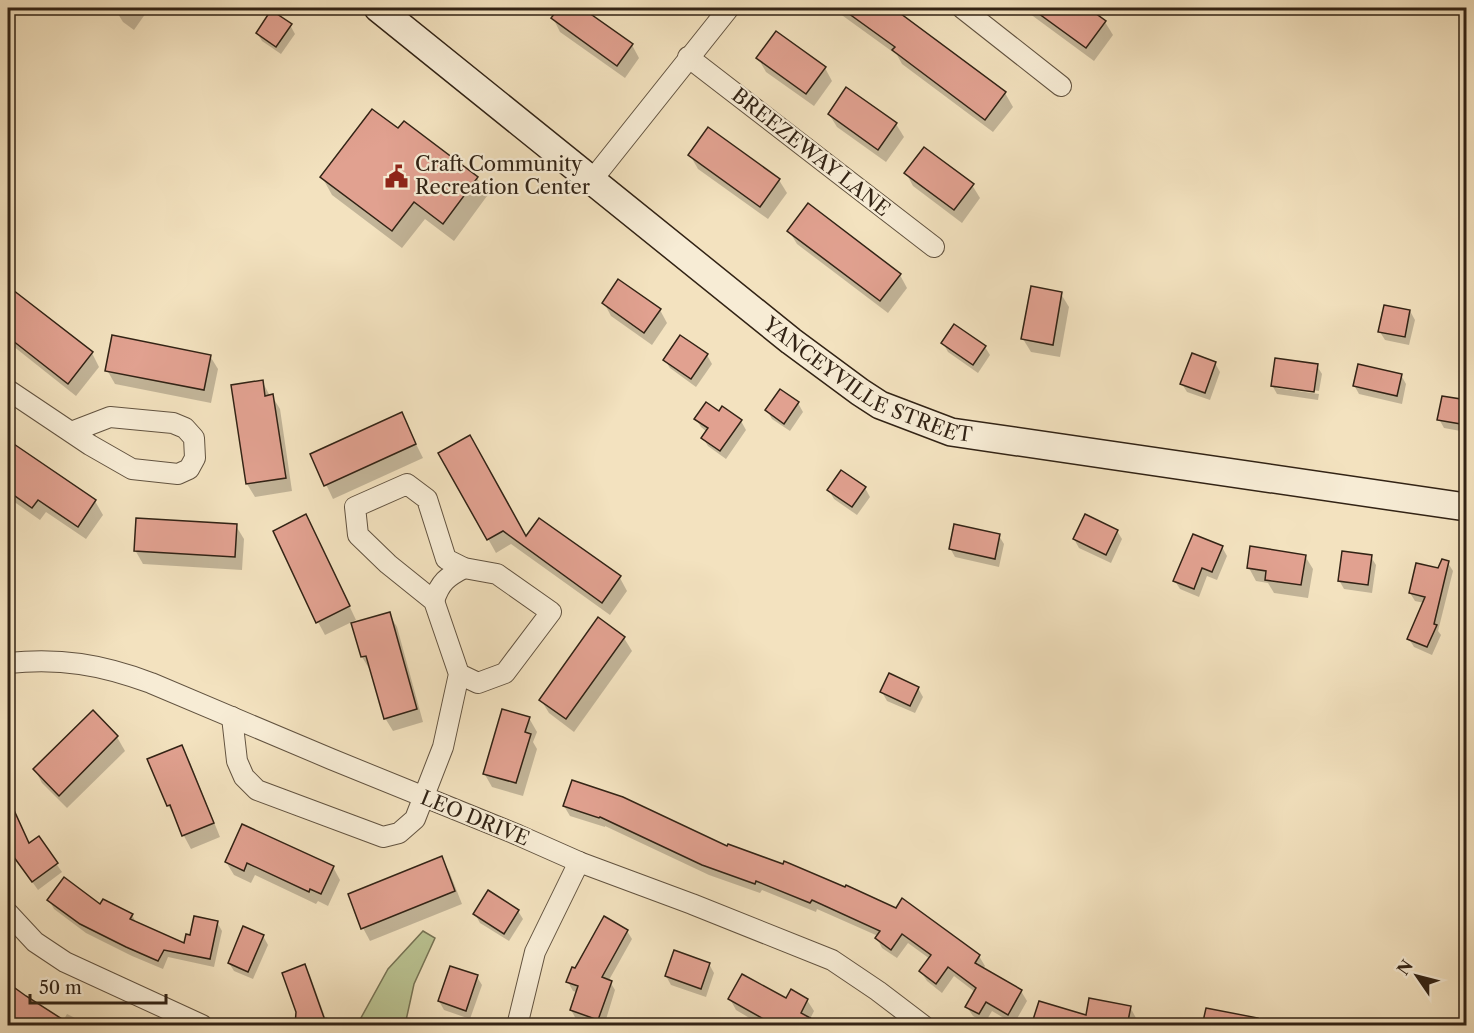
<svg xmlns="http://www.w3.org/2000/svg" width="1474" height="1033" font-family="'Libre Caslon Text',serif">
	<rect width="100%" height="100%" fill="#f3e2bf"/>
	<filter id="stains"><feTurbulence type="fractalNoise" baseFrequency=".00333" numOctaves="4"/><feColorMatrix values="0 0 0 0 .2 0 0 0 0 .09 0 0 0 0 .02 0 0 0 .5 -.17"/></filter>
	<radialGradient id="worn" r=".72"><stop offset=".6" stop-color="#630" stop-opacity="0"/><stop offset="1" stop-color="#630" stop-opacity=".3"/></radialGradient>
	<polygon fill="#bac392" stroke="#767354" stroke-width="1.5" points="423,931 435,938 414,984 405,1025 357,1025 388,969"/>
	<g fill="#0003">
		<polygon points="122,8 147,8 148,10 134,30 123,22 118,14"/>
		<polygon points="560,8 580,8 632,45 639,58 625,78 560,32 553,18"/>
		<polygon points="832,8 896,8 901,15 1005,93 1013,107 993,132 902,64 897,55"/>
		<polygon points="1022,8 1086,8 1105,22 1113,35 1094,61"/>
		<polygon points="290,25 295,34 281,54 262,41 257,33"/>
		<polygon points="758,58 825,68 832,81 814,106 766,72"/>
		<polygon points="847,89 896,124 904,137 886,162 837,127 829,114"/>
		<polygon points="404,123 477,178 487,196 454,241 425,219 402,248 332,195 322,177 398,131"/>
		<polygon points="690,155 779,180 787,193 768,219 698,169"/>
		<polygon points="906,173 972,185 980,198 962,223 913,186"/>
		<polygon points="789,231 900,275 907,288 888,313 797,244"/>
		<polygon points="8,287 92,353 99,367 76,396 8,342"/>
		<polygon points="1061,294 1069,307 1060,357 1031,352 1023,339"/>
		<polygon points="604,303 660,310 667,323 652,345 611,316"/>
		<polygon points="1410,311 1415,320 1409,345 1385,340 1380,332"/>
		<polygon points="681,337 707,355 712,364 696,387 670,368 665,360"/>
		<polygon points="943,343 985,347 990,355 978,373 948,352"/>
		<polygon points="210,356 218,369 211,403 115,384 107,370"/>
		<polygon points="1215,363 1220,372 1210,400 1187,392 1182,384"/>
		<polygon points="1317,366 1322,374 1319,391 1276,385 1276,388 1319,394 1318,400 1277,394 1272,385"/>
		<polygon points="1401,375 1406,384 1402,404 1359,394 1354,385"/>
		<polygon points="262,381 270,396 272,396 280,409 292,491 255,497 247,484 232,386"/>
		<polygon points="780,391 798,403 803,412 790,431 772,419 767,410"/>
		<polygon points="1466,402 1466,432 1444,428 1439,419"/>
		<polygon points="719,413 741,421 746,430 726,459 708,446 703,438 707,432 701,427 696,419"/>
		<polygon points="401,414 423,458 333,499 312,455"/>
		<polygon points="13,445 95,501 103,515 86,539 46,512 40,520 13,501 12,503 8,499 8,453"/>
		<polygon points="440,453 526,538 620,578 627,591 610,615 511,544 496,553"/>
		<polygon points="865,488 870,497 857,515 834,499 829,490"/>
		<polygon points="236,526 244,539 242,570 143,564 135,550"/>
		<polygon points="313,529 356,620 325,635 318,622"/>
		<polygon points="1117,531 1122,539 1111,563 1079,548 1074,539"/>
		<polygon points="999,536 1004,544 999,567 955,557 950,548"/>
		<polygon points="1222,547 1227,556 1217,580 1207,576 1199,597 1180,589 1175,581"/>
		<polygon points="1305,556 1313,569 1308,598 1274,593 1268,583 1256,581 1249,568"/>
		<polygon points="1371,557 1376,565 1372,593 1344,589 1339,580"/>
		<polygon points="1448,563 1453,571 1438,631 1441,635 1432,655 1414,647 1409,639 1424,603 1415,601 1410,593"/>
		<polygon points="389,614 397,627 423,722 393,731 385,718 372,669 370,670 362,657 353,624"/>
		<polygon points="598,620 624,638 632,651 574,732 549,713 541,700"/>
		<polygon points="918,688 923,697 915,713 887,701 882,692"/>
		<polygon points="93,712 117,737 125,751 67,808 42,783 35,770"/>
		<polygon points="529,718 537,732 533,742 537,749 523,796 492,787 484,773"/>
		<polygon points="181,746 189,760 220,837 191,849 184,836 177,818 176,819 168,805"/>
		<polygon points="10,805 29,845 38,838 62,872 38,890 8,848 8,806"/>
		<polygon points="564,806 728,848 896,910 903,901 979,956 985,966 983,969 1021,991 1027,1001 1014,1024 992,1011 985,1023 973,1016 967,1007 975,992 954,976 942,993 927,981 921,972 930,959 908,943 897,958 882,948 877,938 878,936 817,909 816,912 762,890 760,893 709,875 605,826 605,827 570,816"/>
		<polygon points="243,826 333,867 340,880 328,906 318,901 316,904 255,875 251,883 234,875 226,862"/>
		<polygon points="441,858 449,871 462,904 370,941 363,928"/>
		<polygon points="49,900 100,906 132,915 137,924 186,945 191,937 217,922 222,931 214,967 168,957 163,969 132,956 86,933 54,909"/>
		<polygon points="518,911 523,919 509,941 480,923 475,914"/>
		<polygon points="627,931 632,939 609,980 615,990 604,1026 597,1026 576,1019 571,1010 577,992 573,991 568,982 575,970"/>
		<polygon points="263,936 268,945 253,979 234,971 229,963"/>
		<polygon points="709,964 714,973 706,997 671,985 666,976"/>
		<polygon points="305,966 310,975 325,1017 327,1017 332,1026 297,1026"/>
		<polygon points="477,977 482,985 470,1019 444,1010 439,1001"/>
		<polygon points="8,985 25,998 63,1021 67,1014 91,1026 16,1026 12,1019 8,1015"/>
		<polygon points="730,999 807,1000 814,1011 810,1019 820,1026 763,1026 736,1010"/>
		<polygon points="1130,1007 1136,1018 1171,1026 1033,1026 1087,1017"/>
	</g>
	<g fill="#e1a190" stroke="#322315" stroke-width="1.5">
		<polygon points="559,8 582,8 633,44 617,66 551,18"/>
		<polygon points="841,8 893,8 1006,92 985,120 892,50 895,47"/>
		<polygon points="1031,8 1088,8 1106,21 1086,48"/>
		<polygon points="271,10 292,24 276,47 256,33"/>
		<polygon points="776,31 826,67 806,94 756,58"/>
		<polygon points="846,87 897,123 878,150 828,114"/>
		<polygon points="372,109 398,128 404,121 478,177 443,224 414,202 392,231 320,177"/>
		<polygon points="708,127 780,179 760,207 688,155"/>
		<polygon points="924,147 974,184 954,210 904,173"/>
		<polygon points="808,203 901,274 880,301 787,231"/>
		<polygon points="618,279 661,309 644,333 602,303"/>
		<polygon points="1031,286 1062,292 1053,345 1021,339"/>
		<polygon points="13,290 93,352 68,384 8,337 8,298"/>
		<polygon points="1384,305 1410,310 1405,337 1378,332"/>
		<polygon points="954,324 986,346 973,365 941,343"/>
		<polygon points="112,335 211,355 204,390 105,371"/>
		<polygon points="680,335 708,354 691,379 663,360"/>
		<polygon points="1192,353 1216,362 1205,393 1180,384"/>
		<polygon points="1275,358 1318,364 1314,392 1271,386"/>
		<polygon points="1358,364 1402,374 1397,396 1353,386"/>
		<polygon points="263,380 265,396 273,394 286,478 246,484 231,385"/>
		<polygon points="780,389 799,402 784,424 765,410"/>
		<polygon points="1442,396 1467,400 1467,425 1437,420"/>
		<polygon points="706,402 719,411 722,406 742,420 720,451 701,438 708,428 694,419"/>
		<polygon points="402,412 416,444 324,486 310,454"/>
		<polygon points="470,435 526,536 539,518 621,576 602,603 503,531 487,540 438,453"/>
		<polygon points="8,440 96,500 78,527 38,500 32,508 8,491"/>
		<polygon points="841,470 866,487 852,507 827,490"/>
		<polygon points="306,514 350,606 316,623 273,531"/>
		<polygon points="1085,514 1118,530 1106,555 1073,539"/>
		<polygon points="136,518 237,524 235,557 134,551"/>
		<polygon points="954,524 1000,534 995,559 949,549"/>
		<polygon points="1193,534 1223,546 1212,572 1202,568 1194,589 1173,581"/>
		<polygon points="1250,546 1306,555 1301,585 1265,580 1266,571 1247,568"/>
		<polygon points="1342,551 1372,555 1368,585 1338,581"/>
		<polygon points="1442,559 1449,561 1434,624 1437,625 1427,647 1407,639 1425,597 1409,593 1416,563 1438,568"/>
		<polygon points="390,612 417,709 384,719 366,656 361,657 351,623"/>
		<polygon points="598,617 625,637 566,719 539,700"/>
		<polygon points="889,673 919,687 910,706 880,692"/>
		<polygon points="502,709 530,717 525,732 531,734 516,783 483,774"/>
		<polygon points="93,710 118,736 59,796 33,769"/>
		<polygon points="182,745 214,823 182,836 170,805 167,806 147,759"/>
		<polygon points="572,780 623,797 727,846 728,844 783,864 784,861 845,887 846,885 896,908 902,898 980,955 975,963 1022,990 1008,1015 986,1002 979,1014 965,1007 976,988 948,967 936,984 919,971 931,955 902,934 891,950 875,938 880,931 812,900 810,903 756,881 755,884 702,865 600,817 599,818 563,806"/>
		<polygon points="8,797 29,843 39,836 58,863 32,882 8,849"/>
		<polygon points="242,824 334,866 321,894 310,889 309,892 247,863 244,871 225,862"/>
		<polygon points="442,856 455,891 361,929 348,894"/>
		<polygon points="64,877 100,904 103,899 133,914 130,919 184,943 186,934 190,935 194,916 218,921 210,959 164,950 158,961 126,947 80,924 47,900"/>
		<polygon points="488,890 519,910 504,934 473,914"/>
		<polygon points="604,916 628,930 602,977 612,981 598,1020 570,1010 578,986 566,982 572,967 575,968"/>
		<polygon points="243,926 264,935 248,972 228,963"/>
		<polygon points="674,950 710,963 701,989 665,976"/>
		<polygon points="305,964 327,1026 295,1026 296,1012 282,973"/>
		<polygon points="450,966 478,975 466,1011 438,1001"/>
		<polygon points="742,974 786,998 791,989 808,999 801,1013 825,1026 776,1026 728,999"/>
		<polygon points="8,983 26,996 73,1026 20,1026 8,1018"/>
		<polygon points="1089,998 1131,1006 1127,1026 1031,1026 1039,1001 1086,1015"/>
		<polygon points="1206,1008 1258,1018 1257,1026 1202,1026"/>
	</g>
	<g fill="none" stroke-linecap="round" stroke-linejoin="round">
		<defs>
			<g id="street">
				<polyline points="962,8 1061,86"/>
				<polyline points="688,57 934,247"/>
				<polyline points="592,180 729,8"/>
				<polyline points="8,390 90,445 132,469 178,474 189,469 195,458 194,438 185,428 173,423 110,417 71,432"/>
				<path d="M434,601C440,582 447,577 464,568"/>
				<path d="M8,663C61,658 100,664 151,683L331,759L518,835L579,862L692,904L832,960L878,991L924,1026"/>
				<polyline points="232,717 237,761 244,777 257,790 383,837 399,833 415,819 443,747 459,674 434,601 388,564 358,535 355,507 407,484 427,499 446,559 464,568 497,574 551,612 505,673 478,683 459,674"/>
				<polyline points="8,913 35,942 65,962 202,1025"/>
				<polyline points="517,1026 535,952 579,862"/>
			</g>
			<g id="secondary">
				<path id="s1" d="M378,8L791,341L860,392L880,405L951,432L1466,507"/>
			</g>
		</defs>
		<use href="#street" stroke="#625340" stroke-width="22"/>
		<use href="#secondary" stroke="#322315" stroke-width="30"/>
		<use href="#street" stroke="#f7ecd5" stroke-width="20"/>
		<use href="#secondary" stroke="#f7ecd5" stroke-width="27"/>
	</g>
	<defs>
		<symbol id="civic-bare" viewBox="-9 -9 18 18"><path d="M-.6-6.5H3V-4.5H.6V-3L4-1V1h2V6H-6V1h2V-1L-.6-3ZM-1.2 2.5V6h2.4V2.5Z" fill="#8f2418" stroke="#f7ecd5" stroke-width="2.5" paint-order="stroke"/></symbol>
	</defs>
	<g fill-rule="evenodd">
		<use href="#civic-bare" x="380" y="160" width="33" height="33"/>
	</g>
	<g text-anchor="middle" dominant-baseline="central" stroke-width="4.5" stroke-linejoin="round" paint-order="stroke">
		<g font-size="20" fill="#322315" stroke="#f7ecd5">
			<text transform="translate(811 152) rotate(38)">BREEZEWAY LANE</text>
			<text stroke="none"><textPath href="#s1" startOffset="618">YANCEYVILLE STREET</textPath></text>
			<text transform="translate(475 818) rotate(22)">LEO DRIVE</text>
		</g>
		<g font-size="20" fill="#322315" stroke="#f7ecd5" text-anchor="start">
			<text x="415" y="164">Craft Community<tspan x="415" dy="23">Recreation Center</tspan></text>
		</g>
	</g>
	<rect width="1474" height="1033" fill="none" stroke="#f3e2bf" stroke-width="30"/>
	<rect x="9" y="9" width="1456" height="1015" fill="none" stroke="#322315" stroke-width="3"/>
	<rect x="15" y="15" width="1444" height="1003" fill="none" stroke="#322315" stroke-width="1.5"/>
	<g transform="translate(1417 976) rotate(305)" stroke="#f7ecd5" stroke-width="4.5" paint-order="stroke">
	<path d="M0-4.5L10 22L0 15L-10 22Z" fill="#322315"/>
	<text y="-9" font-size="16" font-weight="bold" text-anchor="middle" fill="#322315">N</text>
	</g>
	<path d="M30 994v9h136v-9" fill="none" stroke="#322315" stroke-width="3"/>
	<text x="39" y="994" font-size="18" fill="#322315" stroke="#f7ecd5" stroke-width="4.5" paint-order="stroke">50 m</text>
	<rect width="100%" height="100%" filter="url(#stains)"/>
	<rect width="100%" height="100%" fill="url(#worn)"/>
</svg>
